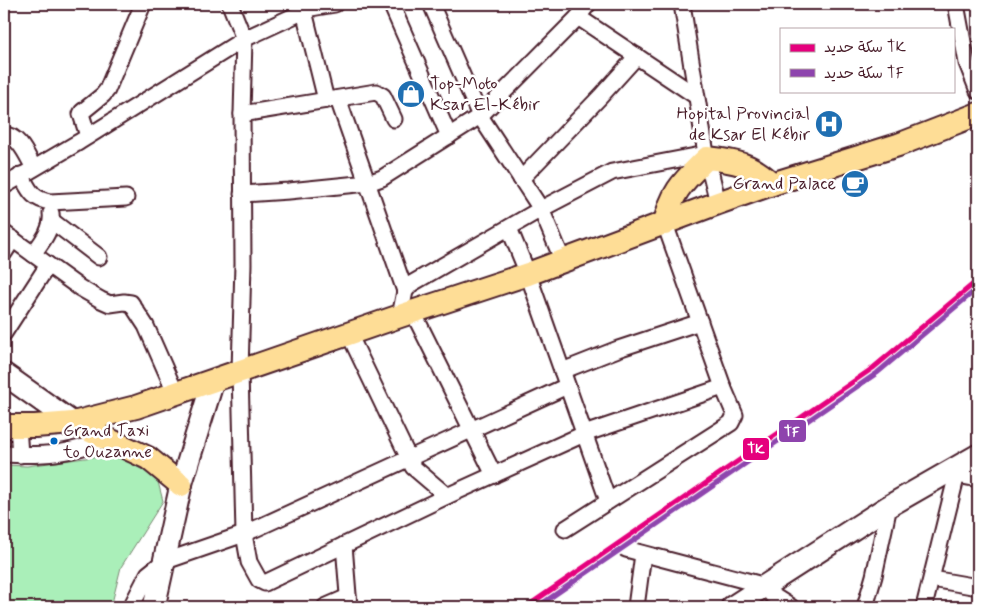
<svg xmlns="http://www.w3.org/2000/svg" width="982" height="611" font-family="Mynerve,'Playpen Sans Arabic',sans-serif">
	<rect width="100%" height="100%" fill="#fff"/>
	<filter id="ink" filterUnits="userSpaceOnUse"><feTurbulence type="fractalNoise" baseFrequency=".02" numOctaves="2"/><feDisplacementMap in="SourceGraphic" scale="10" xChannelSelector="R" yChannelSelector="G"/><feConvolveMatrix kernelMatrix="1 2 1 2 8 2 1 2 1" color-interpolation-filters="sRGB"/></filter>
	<g filter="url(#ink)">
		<polygon fill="#aaefb9" stroke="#7a8772" points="114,454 157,478 163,501 121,567 111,607 4,607 4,465 27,466"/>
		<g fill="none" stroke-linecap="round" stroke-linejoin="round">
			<defs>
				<g id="street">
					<polyline points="230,4 244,39 242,114 243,264 240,371 244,534 249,562 259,580 265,583 269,581 447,496 584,434 723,387"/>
					<polyline points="391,4 449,136"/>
					<polyline points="431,4 480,116 541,209 563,261"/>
					<polyline points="682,4 706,154 718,203"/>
					<polyline points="956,4 967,63 978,91"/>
					<polyline points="304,11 326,100"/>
					<polyline points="578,17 696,96"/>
					<polyline points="338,99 405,291"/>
					<polyline points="242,114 376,92 383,96 394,119"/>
					<path d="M4,135C19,135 27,156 34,168"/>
					<polyline points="88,136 81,114 82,112 103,95 107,90 143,4"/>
					<path d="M21,175C30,191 31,198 50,202L126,198"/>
					<polyline points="521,179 600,97 637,56"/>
					<polyline points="4,186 79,142 244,39 311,8 335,4"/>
					<polyline points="242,194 289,191 368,183 382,178 480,116 578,17 588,4"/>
					<polyline points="52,221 99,257"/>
					<polyline points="509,228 528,274 608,501"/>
					<polyline points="4,233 80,288 101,300 110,304 124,302 131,303 146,326 176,394"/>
					<polyline points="4,253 13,239"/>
					<path d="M33,254C42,242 53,229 51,213"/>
					<polyline points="413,312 494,475"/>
					<polyline points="400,316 405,291 411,284 541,209 612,172 706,154"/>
					<polyline points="4,333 48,265"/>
					<polyline points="349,334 413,467 447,496"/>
					<polyline points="562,371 618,349 700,322"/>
					<polyline points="18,426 20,455"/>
					<path d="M4,454C46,456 68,454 107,439"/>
					<polyline points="957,475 978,479"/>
					<polyline points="565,529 731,423 735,415 723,387 665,224"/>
					<polyline points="344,545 349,607"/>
					<polyline points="626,549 766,586 772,595 791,607"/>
					<polyline points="932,579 978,587"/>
					<polyline points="131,607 148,574 163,562 244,534 567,386"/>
					<polyline points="325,607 348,597"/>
					<polyline points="636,607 643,554"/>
					<polyline points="865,607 874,576 889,506"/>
					<polyline points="924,607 959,466"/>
				</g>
				<g id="secondary">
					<polyline points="4,374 73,423"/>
					<polyline points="154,607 181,485 213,381"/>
					<polyline points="732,607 889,506 978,455"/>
				</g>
				<g id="primary">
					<path d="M665,224C671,191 685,180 707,158C735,161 752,164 772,184"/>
					<polyline points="73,423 148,458 181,485"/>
					<polyline points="4,426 35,426 73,423 136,407 400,316 528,274 718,203 772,184 898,145 978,114"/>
				</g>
			</defs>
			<use href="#street" stroke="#4a1f2b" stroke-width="19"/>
			<use href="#secondary" stroke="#4a1f2b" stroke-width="25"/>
			<use href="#primary" stroke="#4a1f2b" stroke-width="26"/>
			<use href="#street" stroke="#fff" stroke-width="15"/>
			<use href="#secondary" stroke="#fff" stroke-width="21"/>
			<use href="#primary" stroke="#fedd96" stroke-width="22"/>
			<defs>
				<polyline id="rail-1" points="526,607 873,368 978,280"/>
				<polyline id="rail-2" points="537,607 877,373 978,288"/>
			</defs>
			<use href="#rail-1" stroke="#fff" stroke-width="9"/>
			<use href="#rail-2" stroke="#fff" stroke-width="9"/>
			<use href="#rail-1" stroke="#e5007d" stroke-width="5"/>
			<use href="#rail-2" stroke="#8e44ad" stroke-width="5"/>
		</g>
	</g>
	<defs>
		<symbol id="shop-disc" viewBox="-11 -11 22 22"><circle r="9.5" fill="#1f6fb2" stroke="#fff"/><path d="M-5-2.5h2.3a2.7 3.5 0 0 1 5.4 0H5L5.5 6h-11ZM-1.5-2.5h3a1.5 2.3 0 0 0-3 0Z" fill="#fff"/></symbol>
		<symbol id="hospital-disc" viewBox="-11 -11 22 22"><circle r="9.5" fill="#1f6fb2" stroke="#fff"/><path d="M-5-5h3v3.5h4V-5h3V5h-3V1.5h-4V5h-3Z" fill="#fff"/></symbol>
		<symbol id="cafe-disc" viewBox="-11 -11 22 22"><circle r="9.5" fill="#1f6fb2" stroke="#fff"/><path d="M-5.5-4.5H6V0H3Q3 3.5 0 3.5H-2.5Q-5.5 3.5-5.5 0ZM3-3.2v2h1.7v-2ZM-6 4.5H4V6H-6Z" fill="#fff"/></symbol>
	</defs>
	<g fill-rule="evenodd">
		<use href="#shop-disc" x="395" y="78" width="32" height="32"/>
		<use href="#hospital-disc" x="813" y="108" width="32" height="32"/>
		<use href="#cafe-disc" x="839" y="168" width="32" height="32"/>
	</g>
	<circle fill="#0065bd" stroke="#fff" stroke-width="2" cx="54" cy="441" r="4.5"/>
	<g text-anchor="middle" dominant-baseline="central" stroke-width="5" stroke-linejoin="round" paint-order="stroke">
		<g font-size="17" fill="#4a1f2b" stroke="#fff" text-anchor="start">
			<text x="63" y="431">Grand Taxi<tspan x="63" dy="21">to Ouzanne</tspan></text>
		</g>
		<g font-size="18" fill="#4a1f2b" stroke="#fff" text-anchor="end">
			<text x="430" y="84" text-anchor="start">Top-Moto<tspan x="430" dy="21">Ksar El-Kébir</tspan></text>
			<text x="810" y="114">Hopital Provincial<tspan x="810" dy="21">de Ksar El Kébir</tspan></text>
			<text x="836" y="184">Grand Palace</text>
		</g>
	</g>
	<g stroke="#fff" stroke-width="2">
		<rect x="778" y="419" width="29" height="24" rx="5" fill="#8e44ad"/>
		<rect x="742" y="437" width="28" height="24" rx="5" fill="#e5007d"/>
	</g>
	<g font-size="14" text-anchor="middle" font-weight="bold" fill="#fff">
		<text x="792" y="436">TF</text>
		<text x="756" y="453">TK</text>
	</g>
	<rect width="982" height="611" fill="none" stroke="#fff" stroke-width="20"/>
	<rect x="10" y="10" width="962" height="591" fill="none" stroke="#4a1f2b" stroke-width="2" filter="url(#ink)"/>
	<rect x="780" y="28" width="175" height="65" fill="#ffffff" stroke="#b7a5aa"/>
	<rect x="790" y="44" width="25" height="8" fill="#e5007d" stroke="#b7a5aa"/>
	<text x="824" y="52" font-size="15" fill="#4a1f2b">سكة حديد TK</text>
	<rect x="790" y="69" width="25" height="8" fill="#8e44ad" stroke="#b7a5aa"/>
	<text x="824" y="78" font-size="15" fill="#4a1f2b">سكة حديد TF</text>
</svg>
